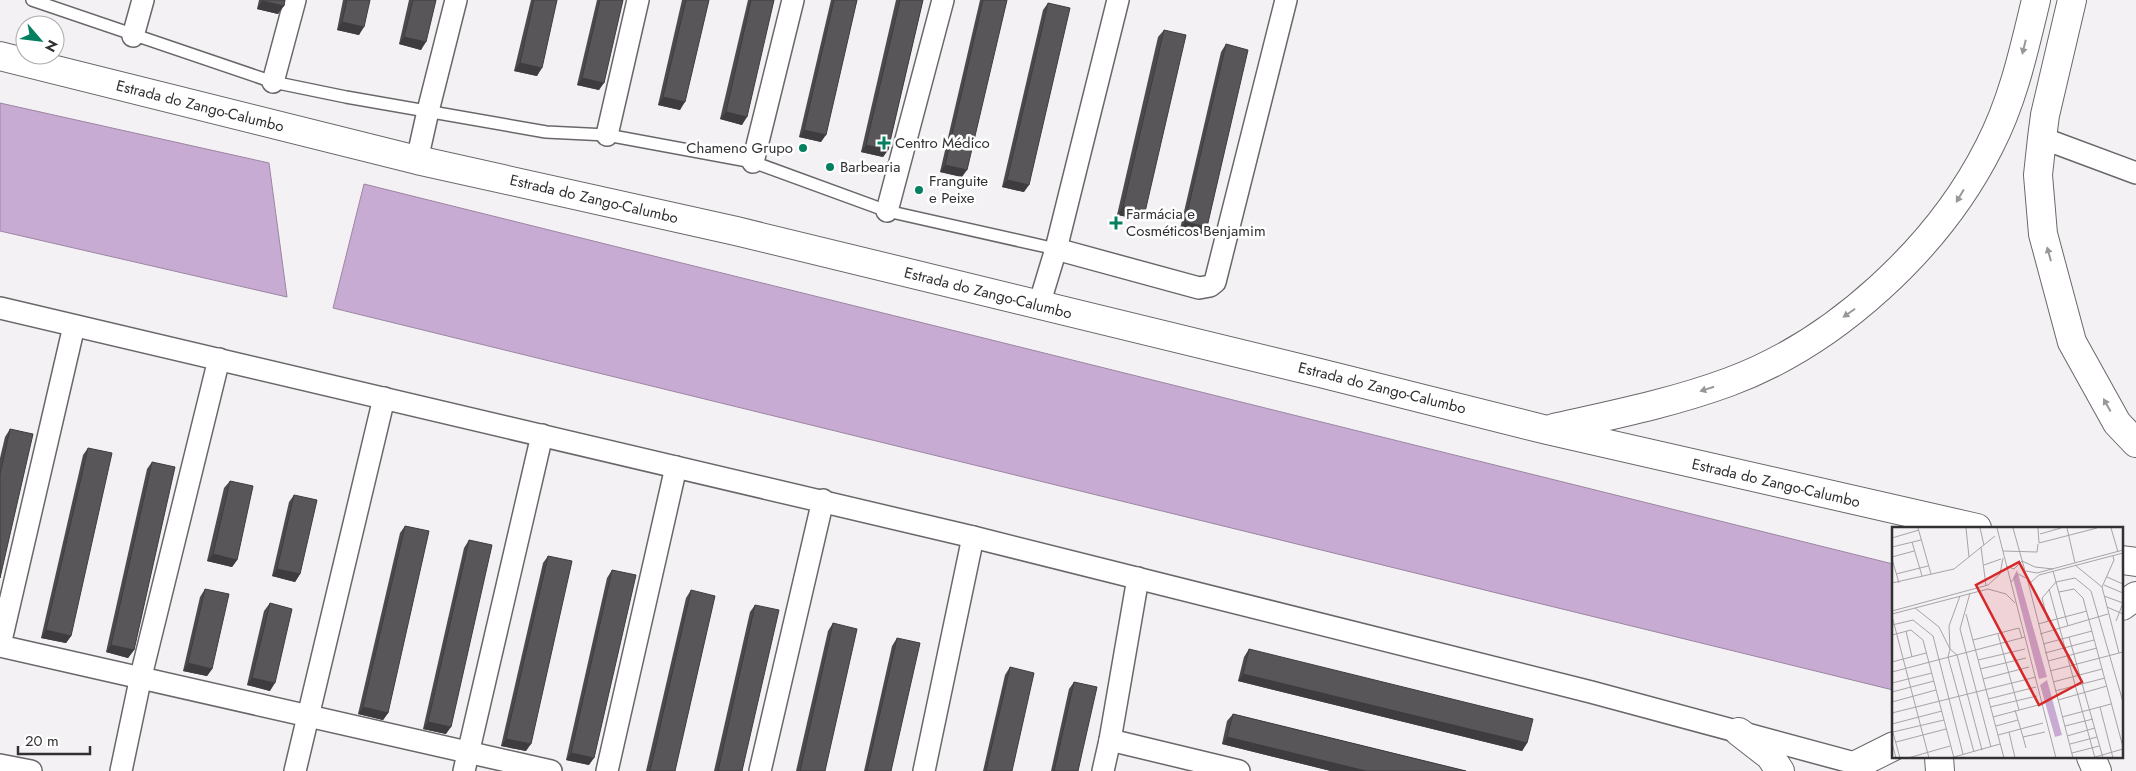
<svg xmlns="http://www.w3.org/2000/svg" width="2136" height="771" font-family="Jost,sans-serif">
	<rect width="100%" height="100%" fill="#f4f1f5"/>
	<g fill="#c8abd2" stroke="#9b86a2">
		<polygon points="0,103 269,163 287,297 0,231"/>
		<polygon points="364,184 1893,564 1893,690 333,308"/>
	</g>
	<g fill="none" stroke-linecap="round" stroke-linejoin="round">
		<defs>
			<polyline id="lane" points="32,0 273,82 346,97 546,132 607,135 753,162 887,211 1056,249"/>
			<g id="street">
				<polyline points="133,36 143,0"/>
				<polyline points="273,82 295,0"/>
				<polyline points="607,135 638,0"/>
				<polyline points="2042,138 2136,173"/>
				<polyline points="417,160 428,111 456,0"/>
				<polyline points="753,162 793,0"/>
				<polyline points="887,211 943,0"/>
				<polyline points="1056,249 1199,288 1210,286 1215,282 1286,0"/>
				<polyline points="1039,305 1056,249 1118,0"/>
				<polyline points="0,308 973,537 1591,692 1858,764"/>
				<polyline points="0,645 74,326"/>
				<polyline points="0,646 551,771"/>
				<polyline points="1110,740 1239,771"/>
				<polyline points="0,765 31,771"/>
				<polyline points="121,771 141,676 219,359"/>
				<polyline points="295,771 384,398"/>
				<polyline points="464,771 542,435"/>
				<polyline points="607,771 676,467"/>
				<polyline points="760,771 823,500"/>
				<polyline points="924,771 973,537"/>
				<polyline points="1103,771 1110,740 1138,578"/>
			</g>
			<g id="secondary">
				<polyline points="2072,0 2045,115 2042,138 2038,175 2043,234 2072,342 2117,423 2136,443"/>
				<polyline points="0,56 417,160 736,231 1320,373 1547,430 1977,528"/>
				<path d="M1554,428C1612,415 1672,403 1729,382C1835,343 1938,248 1989,147C2013,101 2024,50 2036,0"/>
				<polyline points="2122,560 2136,562"/>
				<polyline points="2122,606 2136,596"/>
				<polyline points="1739,732 1770,756 1780,771"/>
				<polyline points="1939,757 1940,771"/>
				<polyline points="2091,757 2097,771"/>
				<polyline points="1858,764 1894,746"/>
			</g>
		</defs>
		<use href="#lane" stroke="#6a676b" stroke-width="14"/>
		<use href="#street" stroke="#6a676b" stroke-width="24"/>
		<use href="#secondary" stroke="#6a676b" stroke-width="30"/>
		<use href="#lane" stroke="#fff" stroke-width="11"/>
		<use href="#street" stroke="#fff" stroke-width="21"/>
		<use href="#secondary" stroke="#fff" stroke-width="28"/>
	</g>
	<g fill="#4c4a4d">
		<polygon points="259,0 285,0 278,14 257,9"/>
		<polygon points="343,0 370,0 359,35 337,30"/>
		<polygon points="409,0 436,0 421,50 399,44"/>
		<polygon points="531,0 557,0 537,76 514,71"/>
		<polygon points="597,0 623,0 599,90 577,85"/>
		<polygon points="682,0 709,0 680,110 658,105"/>
		<polygon points="748,0 774,0 742,125 720,119"/>
		<polygon points="831,0 857,0 821,142 799,137"/>
		<polygon points="896,0 923,0 888,150 883,157 861,152"/>
		<polygon points="980,0 1007,0 962,177 940,172"/>
		<polygon points="1048,3 1024,192 1002,187 1043,10"/>
		<polygon points="1164,30 1139,219 1117,215 1158,37"/>
		<polygon points="1226,44 1207,227 1202,234 1180,229 1221,52"/>
		<polygon points="10,429 0,578 0,458 5,437"/>
		<polygon points="88,448 71,636 66,643 41,638 83,455"/>
		<polygon points="152,462 134,650 128,658 106,652 147,469"/>
		<polygon points="230,481 237,560 232,567 207,561 224,488"/>
		<polygon points="294,495 300,574 295,582 272,576 289,502"/>
		<polygon points="405,526 388,713 383,720 358,714 400,533"/>
		<polygon points="469,540 446,734 423,729 464,548"/>
		<polygon points="548,556 526,751 501,746 543,563"/>
		<polygon points="612,570 589,765 566,760 607,578"/>
		<polygon points="205,589 212,669 207,676 183,671 200,597"/>
		<polygon points="691,590 675,771 646,771 686,598"/>
		<polygon points="270,603 270,691 247,685 264,611"/>
		<polygon points="755,605 742,771 714,771 750,612"/>
		<polygon points="833,623 825,771 796,771 828,631"/>
		<polygon points="897,638 891,771 864,771 892,646"/>
		<polygon points="1249,649 1527,743 1522,751 1238,681 1244,657"/>
		<polygon points="1010,667 1012,771 983,771 1005,675"/>
		<polygon points="1074,682 1078,771 1051,771 1069,689"/>
		<polygon points="1233,714 1466,771 1331,771 1222,744 1227,721"/>
	</g>
	<g fill="#3e3c3e">
		<polygon points="262,1 284,6 278,14 257,9"/>
		<polygon points="342,22 364,27 359,35 337,30"/>
		<polygon points="404,37 426,42 421,50 399,44"/>
		<polygon points="520,63 542,68 537,76 514,71"/>
		<polygon points="582,78 604,83 599,90 577,85"/>
		<polygon points="663,97 685,102 680,110 658,105"/>
		<polygon points="726,112 747,117 742,125 720,119"/>
		<polygon points="804,130 826,135 821,142 799,137"/>
		<polygon points="866,145 888,150 883,157 861,152"/>
		<polygon points="945,165 967,170 962,177 940,172"/>
		<polygon points="1007,180 1029,185 1024,192 1002,187"/>
		<polygon points="1123,207 1145,212 1139,219 1117,215"/>
		<polygon points="1185,222 1207,227 1202,234 1180,229"/>
		<polygon points="213,554 237,560 232,567 207,561"/>
		<polygon points="277,569 300,574 295,582 272,576"/>
		<polygon points="46,630 71,636 66,643 41,638"/>
		<polygon points="111,645 134,650 128,658 106,652"/>
		<polygon points="188,663 212,669 207,676 183,671"/>
		<polygon points="1243,674 1527,743 1522,751 1238,681"/>
		<polygon points="252,678 275,683 270,691 247,685"/>
		<polygon points="363,707 388,713 383,720 358,714"/>
		<polygon points="428,722 451,727 446,734 423,729"/>
		<polygon points="1227,737 1366,771 1331,771 1222,744"/>
		<polygon points="506,739 531,744 526,751 501,746"/>
		<polygon points="571,753 594,758 589,765 566,760"/>
	</g>
	<g fill="#585659" stroke="#3e3c3e">
		<polygon points="262,0 285,0 284,6 262,1"/>
		<polygon points="347,0 370,0 364,27 342,22"/>
		<polygon points="413,0 436,0 426,42 404,37"/>
		<polygon points="534,0 557,0 542,68 520,63"/>
		<polygon points="600,0 623,0 604,83 582,78"/>
		<polygon points="686,0 709,0 685,102 663,97"/>
		<polygon points="751,0 774,0 747,117 726,112"/>
		<polygon points="834,0 857,0 826,135 804,130"/>
		<polygon points="900,0 923,0 888,150 866,145"/>
		<polygon points="983,0 1007,0 967,170 945,165"/>
		<polygon points="1048,3 1070,8 1029,185 1007,180"/>
		<polygon points="1164,30 1186,35 1145,212 1123,207"/>
		<polygon points="1226,44 1248,50 1207,227 1185,222"/>
		<polygon points="10,429 33,434 0,578 0,474"/>
		<polygon points="88,448 112,453 71,636 46,630"/>
		<polygon points="152,462 175,467 134,650 111,645"/>
		<polygon points="230,481 253,486 237,560 213,554"/>
		<polygon points="294,495 317,500 300,574 277,569"/>
		<polygon points="405,526 429,531 388,713 363,707"/>
		<polygon points="469,540 492,545 451,727 428,722"/>
		<polygon points="548,556 572,561 531,744 506,739"/>
		<polygon points="612,570 636,575 594,758 571,753"/>
		<polygon points="205,589 229,594 212,669 188,663"/>
		<polygon points="691,590 715,596 675,771 650,771"/>
		<polygon points="270,603 292,609 275,683 252,678"/>
		<polygon points="755,605 779,610 742,771 718,771"/>
		<polygon points="833,623 857,629 825,771 800,771"/>
		<polygon points="897,638 920,643 891,771 867,771"/>
		<polygon points="1249,649 1533,719 1527,743 1243,674"/>
		<polygon points="1010,667 1034,673 1012,771 986,771"/>
		<polygon points="1074,682 1097,687 1078,771 1054,771"/>
		<polygon points="1233,714 1466,771 1366,771 1227,737"/>
	</g>
	<defs><path id="oneway-solid" d="M-6-.8H1V-3.2L6.5 0L1 3.2V.8H-6Z" transform="scale(1.25)"/></defs>
	<g fill="#989898">
		<use href="#oneway-solid" transform="translate(2024 47) rotate(104)"/>
		<use href="#oneway-solid" transform="translate(1960 196) rotate(121)"/>
		<use href="#oneway-solid" transform="translate(2049 254) rotate(-105)"/>
		<use href="#oneway-solid" transform="translate(1849 313) rotate(145)"/>
		<use href="#oneway-solid" transform="translate(1707 389) rotate(162)"/>
		<use href="#oneway-solid" transform="translate(2107 405) rotate(-119)"/>
	</g>
	<g fill="#048060" stroke="#fff" stroke-width="2">
		<path d="M881.5 135.5h5v5h5v5h-5v5h-5v-5h-5v-5h5z"/>
		<circle cx="803" cy="148" r="5"/>
		<circle cx="830" cy="167" r="5"/>
		<circle cx="919" cy="190" r="5"/>
		<path d="M1113.5 215.5h5v5h5v5h-5v5h-5v-5h-5v-5h5z"/>
	</g>
	<g text-anchor="middle" dominant-baseline="central" stroke-width="5" stroke-linejoin="round" paint-order="stroke">
		<g font-size="15" fill="#313032" stroke="#fff">
			<text transform="translate(200 106) rotate(14)">Estrada do Zango-Calumbo</text>
			<text transform="translate(594 199) rotate(13)">Estrada do Zango-Calumbo</text>
			<text transform="translate(988 293) rotate(14)">Estrada do Zango-Calumbo</text>
			<text transform="translate(1382 388) rotate(14)">Estrada do Zango-Calumbo</text>
			<text transform="translate(1776 483) rotate(13)">Estrada do Zango-Calumbo</text>
		</g>
		<g font-size="15" fill="#313032" stroke="#fff" text-anchor="start">
			<text x="895" y="143">Centro Médico</text>
			<text x="793" y="148" text-anchor="end">Chameno Grupo</text>
			<text x="840" y="167">Barbearia</text>
			<text x="929" y="181">Franguite<tspan x="929" dy="17">e Peixe</tspan></text>
			<text x="1126" y="214">Farmácia e<tspan x="1126" dy="17">Cosméticos Benjamim</tspan></text>
		</g>
	</g>
	<g transform="translate(1892 527)">
		<rect width="231" height="231" fill="#f4f1f5"/>
		<path d="M125,43L155,150L147,152L121,51ZM155,153L170,208L163,210L148,158Z" fill="#c8abd2"/>
		<path fill="none" stroke="#a6a4a7" stroke-width="1" d="M26,1L39,47M74,1L77,30M88,1L92,18M105,1L164,231M121,1L135,51M146,1L147,16L205,1M175,1L183,36M219,1L226,25M148,7L169,1M0,11L27,3M20,15L30,49M0,20L29,13M89,20L94,59M111,24L145,25L146,17M0,30L22,24M0,32L7,56M130,34L143,40L161,42M92,38L109,32M183,38L210,60L227,126M114,39L122,42L130,34M134,44L145,46L231,23M161,44L176,99M4,47L36,39M215,50L231,57M135,51L181,231M119,55L126,47L134,51M0,56L62,42L103,9M137,57L147,48L231,26M212,58L231,66M210,60L222,33L221,29M157,62L203,231M167,65L182,62L191,71L231,220M78,66L68,102L99,220M68,69L57,99L58,122L65,128L90,223M212,69L231,76M215,80L231,87M23,81L47,100L58,122L56,130L82,225M0,84L96,58L108,47L111,31M0,87L96,62L114,67L123,76M74,87L112,231M0,89L37,231M156,94L150,71L164,55L183,51L199,64L231,175M224,94L231,76M146,97L195,84M0,98L21,93L41,109L71,227M14,104L20,130M106,107L127,183M148,107L216,87M0,108L19,103L31,113L62,231M177,110L211,231M81,113L127,101L130,111M151,117L200,104M153,126L202,113M86,133L133,122M156,134L205,121M0,135L34,126M88,142L134,131M158,144L231,125M0,145L133,110M91,152L137,140M161,155L210,142M0,156L40,146M163,164L213,151M0,165L42,154M96,172L144,160M166,173L215,159M0,175L44,163M98,180L145,169M208,180L221,231M123,183L131,210M0,186L144,150M101,190L150,177M170,190L219,177M0,197L50,184M104,199L126,193M173,199L201,192M0,202L8,231M1,205L52,193M117,205L123,231M106,208L151,196M175,209L203,201M4,215L54,202M0,216L4,231M178,217L205,210M134,221L131,210L153,205M180,226L207,219M62,230L108,217M203,230L231,222M16,231L58,219"/>
		<path fill="#d62828" fill-opacity="0.15" stroke="#d62828" stroke-width="2.5" d="M127,35L190,155L147,178L84,58Z"/>
		<rect width="231" height="231" fill="none" stroke="#313032" stroke-width="2.5"/>
	</g>
	<g transform="translate(40 40) rotate(118)"><circle r="24" fill="#ffffff" stroke="#adacad"/>
	<path d="M0-4L9 19L0 12L-9 19Z" fill="#048060"/>
	<text y="-8" font-size="14" font-weight="bold" text-anchor="middle" fill="#313032">N</text>
	</g>
	<path d="M18 746v8h72v-8" fill="none" stroke="#313032" stroke-width="2.5"/>
	<text x="25" y="746" font-size="15" fill="#313032" stroke="#ffffff" stroke-width="4" paint-order="stroke">20 m</text>
</svg>
